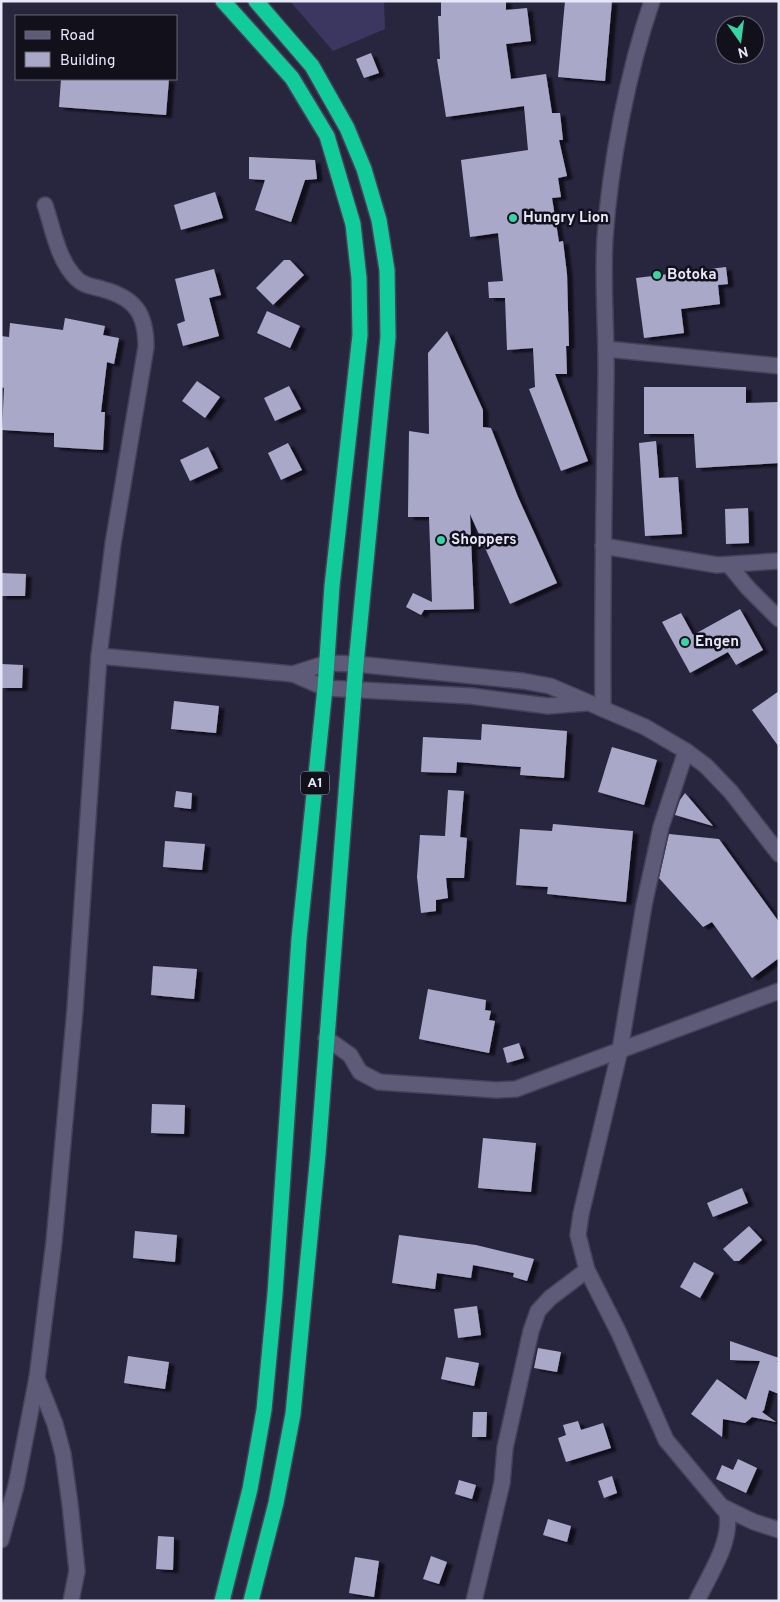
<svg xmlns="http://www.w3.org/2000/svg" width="780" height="1602" font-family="Overpass,sans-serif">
	<defs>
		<filter id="shadow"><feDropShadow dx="5.5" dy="3" stdDeviation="1" flood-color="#0009"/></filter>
	</defs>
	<rect width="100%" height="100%" fill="#28253e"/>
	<polygon fill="#3c3760" points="290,1 384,1 385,29 333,51"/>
	<g fill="#aaa8c8" filter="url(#shadow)">
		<polygon points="441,1 506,1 506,10 527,8 531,41 506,44 511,79 546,74 552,113 560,113 563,140 559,140 567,176 558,178 561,197 552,198 559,242 563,241 567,274 569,346 566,346 567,374 555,374 588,461 561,471 529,389 535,387 533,348 507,350 505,298 489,298 488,282 503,281 498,233 470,237 461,160 528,150 524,106 446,117 437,59 440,59 438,16 441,16"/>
		<polygon points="565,1 612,1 605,81 558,77"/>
		<polygon points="371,53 379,73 364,78 356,59"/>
		<polygon points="61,79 169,79 166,115 59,107"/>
		<polygon points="249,157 315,160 317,179 305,180 291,222 255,210 265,180 249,179"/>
		<polygon points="215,192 223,218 181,230 174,205"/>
		<polygon points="284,260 290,260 304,275 273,305 256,288"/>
		<polygon points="726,267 728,284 718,285 720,304 681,309 684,333 644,338 636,278"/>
		<polygon points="214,269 221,295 209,298 219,336 183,346 177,324 185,321 175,279"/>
		<polygon points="267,311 300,326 290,348 257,333"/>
		<polygon points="65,318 105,326 103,335 119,338 114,364 107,362 101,412 105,412 103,450 54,447 54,433 2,430 4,388 1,387 1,336 9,337 10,323 63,330"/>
		<polygon points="447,331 483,410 483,427 491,428 518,497 557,583 510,604 470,514 474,609 424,610 421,615 406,607 413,593 432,602 429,517 408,517 409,431 429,434 428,353"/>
		<polygon points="197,381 220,397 205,418 182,401"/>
		<polygon points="289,386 301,409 275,421 264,398"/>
		<polygon points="644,387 746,387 746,403 779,402 779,463 696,468 694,434 644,434"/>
		<polygon points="656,441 659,478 678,477 682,534 645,536 639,443"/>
		<polygon points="288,443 302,470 281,480 268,453"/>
		<polygon points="208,447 218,468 190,481 180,460"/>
		<polygon points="748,508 749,543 726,544 725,509"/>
		<polygon points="1,573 26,574 25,596 1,596"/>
		<polygon points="740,609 763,650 736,665 728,652 690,673 662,622 681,613 693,635"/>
		<polygon points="1,664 23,665 22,688 1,688"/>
		<polygon points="779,691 779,747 752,710"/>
		<polygon points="174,701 219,706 216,733 171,729"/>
		<polygon points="482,724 567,731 564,778 520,775 521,767 457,762 456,773 421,772 423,737 481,740"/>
		<polygon points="612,747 657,760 644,805 598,792"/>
		<polygon points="448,790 464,791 460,837 467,838 464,878 446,878 448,898 436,900 436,911 421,913 417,877 420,835 445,836"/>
		<polygon points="176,791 192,793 191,809 174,807"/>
		<polygon points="685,793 713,826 675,815 680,800"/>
		<polygon points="553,824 633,831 626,902 547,894 548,887 516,885 520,829 552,831"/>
		<polygon points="669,834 719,839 779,922 779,958 752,978 712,922 703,927 659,878"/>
		<polygon points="165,841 205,844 202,870 163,867"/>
		<polygon points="153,966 197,969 194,999 151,995"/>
		<polygon points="428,989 486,1000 485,1010 491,1011 489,1020 495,1021 489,1053 419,1039"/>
		<polygon points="519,1043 524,1058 507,1063 503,1048"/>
		<polygon points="152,1104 185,1105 184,1134 151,1133"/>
		<polygon points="483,1138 536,1143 531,1192 478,1188"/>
		<polygon points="742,1188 748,1203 713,1217 707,1203"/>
		<polygon points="749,1226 762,1240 739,1261 734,1261 723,1249"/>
		<polygon points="135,1231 177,1235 175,1262 133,1258"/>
		<polygon points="399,1235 476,1245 534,1259 527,1281 513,1277 514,1273 473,1265 471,1278 437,1273 435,1289 392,1283"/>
		<polygon points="694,1262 714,1273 700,1298 680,1287"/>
		<polygon points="477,1306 481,1335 458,1338 454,1309"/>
		<polygon points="730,1341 779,1358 779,1361 776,1361 779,1362 779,1394 769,1390 764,1410 762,1412 776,1422 752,1417 745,1423 723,1419 722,1437 691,1414 717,1379 746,1400 760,1361 730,1360"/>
		<polygon points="538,1348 561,1352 557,1372 534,1368"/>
		<polygon points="128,1356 169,1362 165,1389 124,1383"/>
		<polygon points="446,1357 479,1363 474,1386 441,1379"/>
		<polygon points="473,1412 487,1412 486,1437 472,1437"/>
		<polygon points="578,1421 581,1430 603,1423 611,1448 566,1462 558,1438 566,1435 563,1425"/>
		<polygon points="738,1459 757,1468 746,1493 716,1479 722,1465 733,1470"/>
		<polygon points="612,1476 617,1493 604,1498 598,1481"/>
		<polygon points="459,1480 476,1485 472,1499 455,1494"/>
		<polygon points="548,1519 571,1526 567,1542 543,1535"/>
		<polygon points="158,1536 174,1537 173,1570 156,1569"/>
		<polygon points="431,1556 447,1562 439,1584 423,1579"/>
		<polygon points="355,1557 379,1561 374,1597 349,1593"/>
	</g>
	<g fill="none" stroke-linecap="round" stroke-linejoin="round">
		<defs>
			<g id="minor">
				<path d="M45,205C53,229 58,261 77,279C84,286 92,286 102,289C135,298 146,313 146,347L113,544L99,656L293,674L325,688L471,696L548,706L586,703"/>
				<polyline points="606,349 779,366"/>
				<polyline points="603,546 717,565 779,561"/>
				<polyline points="729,565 748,588 779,619"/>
				<polyline points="293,674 327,663 356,664 523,681 550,686 645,727 686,751 706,766 731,792 779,854"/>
				<path d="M603,709C602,600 604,490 606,381C607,333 602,285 605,238C610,164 628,71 652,1"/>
				<path d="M686,751L661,827L644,905L620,1050L581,1214L578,1235L587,1270L619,1333L666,1440L727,1513C732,1543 709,1575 697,1601"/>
				<polyline points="326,1038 350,1055 360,1072 379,1082 496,1090 516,1089 779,991"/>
				<polyline points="37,1378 55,1424 63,1454 70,1504 77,1571 71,1601"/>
				<polyline points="721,1506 754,1522 779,1530"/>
				<polyline points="1,1540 16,1486 37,1378 54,1242 75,1009 99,656"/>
				<polyline points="474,1601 502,1483 505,1448 531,1331 538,1311 550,1298 587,1270"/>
			</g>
			<g id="highway">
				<polyline points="222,1601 250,1489 264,1410 275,1294 299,939 325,688 332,586 360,335 359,278 353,224 327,136 292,78 223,1"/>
				<polyline points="251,1601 276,1503 293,1414 318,1154 356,664 388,337 387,270 379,220 364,169 347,128 312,66 256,1"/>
			</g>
		</defs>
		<use href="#minor" stroke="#454257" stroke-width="18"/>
		<use href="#highway" stroke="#454257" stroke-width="18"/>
		<use href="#minor" stroke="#5d5b77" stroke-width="15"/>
		<use href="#highway" stroke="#12cb9b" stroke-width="15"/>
	</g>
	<g fill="#39d4a5" stroke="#11101b" stroke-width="2">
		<circle cx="513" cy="218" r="5"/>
		<circle cx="657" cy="275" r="5"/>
		<circle cx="441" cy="540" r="5"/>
		<circle cx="685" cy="642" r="5"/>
	</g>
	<g text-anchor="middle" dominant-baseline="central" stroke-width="5" stroke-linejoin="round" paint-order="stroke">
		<rect fill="#11101b" stroke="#a8a6b6" stroke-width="1" x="301" y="771.5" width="28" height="23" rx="4"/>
		<g font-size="14" font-weight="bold" fill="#e8e7f8">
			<text x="315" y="783">A1</text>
		</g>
		<g font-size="15" font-weight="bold" fill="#e8e7f8" stroke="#11101b" text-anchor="start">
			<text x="523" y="218">Hungry Lion</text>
			<text x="667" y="275">Botoka</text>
			<text x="451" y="540">Shoppers</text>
			<text x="695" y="642">Engen</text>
		</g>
	</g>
	<rect width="780" height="1602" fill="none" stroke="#e8e7f8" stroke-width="5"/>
	<rect x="15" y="15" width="162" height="65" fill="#11101b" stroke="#676673"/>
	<rect x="25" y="31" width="25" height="8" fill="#5d5b77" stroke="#676673"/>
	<text x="60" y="40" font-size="15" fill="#e8e7f8">Road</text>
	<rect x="25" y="52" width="25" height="15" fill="#aaa8c8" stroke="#676673"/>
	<text x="60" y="65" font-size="15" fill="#e8e7f8">Building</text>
	<g transform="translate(740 40) rotate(166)"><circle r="24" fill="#11101b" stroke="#676673"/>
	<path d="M0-4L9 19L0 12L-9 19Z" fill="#39d4a5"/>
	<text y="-8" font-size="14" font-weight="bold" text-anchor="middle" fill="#e8e7f8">N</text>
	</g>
</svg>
